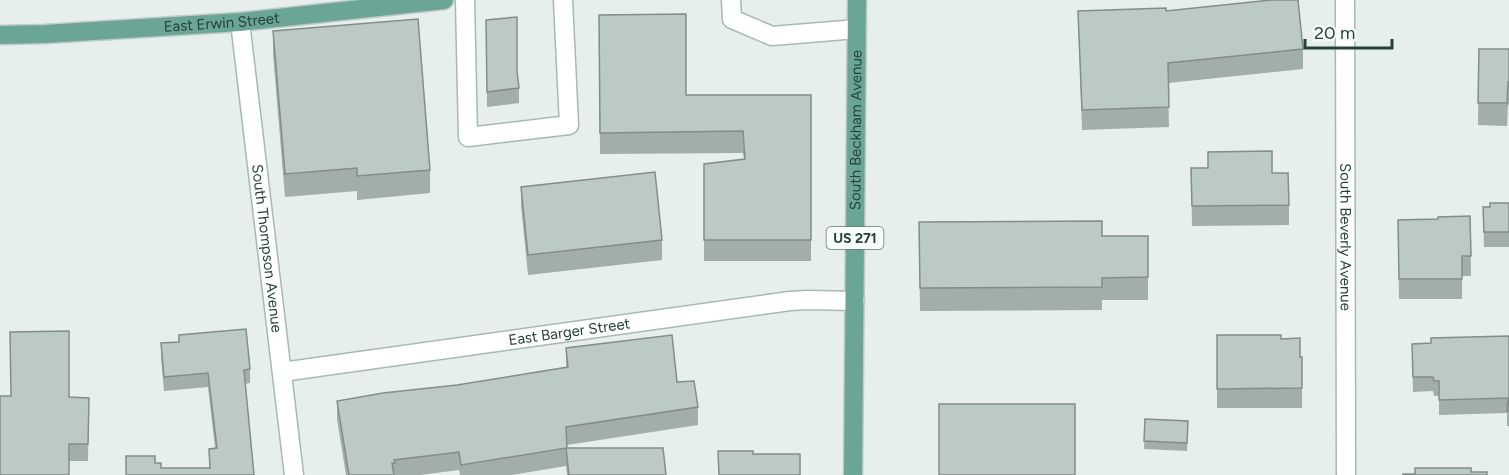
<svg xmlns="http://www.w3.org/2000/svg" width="1509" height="475" font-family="Figtree,sans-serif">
	<rect width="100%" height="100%" fill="#e6efeb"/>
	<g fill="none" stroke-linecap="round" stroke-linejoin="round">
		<defs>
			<g id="minor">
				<polyline points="465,0 468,137 569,125 563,0"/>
				<polyline points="731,0 732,19 772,36 857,29"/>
				<path id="s1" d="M1345,0L1346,475"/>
				<path id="s2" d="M240,22L294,475"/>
				<path id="s3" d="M282,372L790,301L807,300L855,301"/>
			</g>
			<g id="major">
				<path id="s4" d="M0,35L45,34L240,22L444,0"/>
				<path id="s5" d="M853,475L857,0"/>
			</g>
		</defs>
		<use href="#minor" stroke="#a8b8b2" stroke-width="21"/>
		<use href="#major" stroke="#c2cac8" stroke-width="21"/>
		<use href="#minor" stroke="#fff" stroke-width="18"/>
		<use href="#major" stroke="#6aa596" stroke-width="18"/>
	</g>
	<g fill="#a1aea9">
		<polygon points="1078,11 1166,11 1303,49 1303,69 1168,83 1169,127 1082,130"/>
		<polygon points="599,15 686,95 811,95 811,261 704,261 704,164 744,160 743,153 600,154"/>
		<polygon points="486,20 517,71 519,88 519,103 487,107"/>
		<polygon points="273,31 430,170 430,193 357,200 357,191 285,197 273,54"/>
		<polygon points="1479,49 1509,49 1509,105 1508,105 1507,126 1478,125"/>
		<polygon points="1191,168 1272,173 1289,205 1289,225 1192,226"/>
		<polygon points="521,187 662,240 662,260 528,275 521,206"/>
		<polygon points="1509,203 1509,247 1484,247 1483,207"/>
		<polygon points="1470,216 1471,276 1462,276 1462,299 1399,299 1398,220 1438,219"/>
		<polygon points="919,222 1102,236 1148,236 1148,300 1102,300 1102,310 920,311"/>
		<polygon points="1217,335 1302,357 1302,408 1217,408"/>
		<polygon points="1509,336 1509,426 1507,426 1507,413 1439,415 1439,396 1434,396 1433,391 1413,392 1412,344 1431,343"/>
		<polygon points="161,343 250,369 250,383 245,384 254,475 126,475 155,463 161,468 209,468 209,449 215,448 208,387 164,391 161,357"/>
		<polygon points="566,348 677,382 698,407 698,425 567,445 567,448 666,475 567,475 566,466 512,475 460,475 459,470 420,475 346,475 337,419 337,401 457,385 566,368"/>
		<polygon points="69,397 89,398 88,461 69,461"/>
		<polygon points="1145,419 1188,421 1187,451 1144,449"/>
	</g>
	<g fill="#bbcac4" stroke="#838d89" stroke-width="1.5">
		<polygon points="1271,0 1298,0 1303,49 1168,63 1169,107 1082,110 1078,11 1166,8 1166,11"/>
		<polygon points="686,14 686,95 811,95 811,240 704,240 704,164 745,159 743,131 600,133 599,15"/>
		<polygon points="517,17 517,71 519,88 487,92 486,20"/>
		<polygon points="418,19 430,170 357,176 357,168 285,174 273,31"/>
		<polygon points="1479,49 1509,49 1509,82 1508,82 1507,103 1478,103"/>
		<polygon points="1272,151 1272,173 1288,173 1289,205 1192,206 1191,168 1208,168 1208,152"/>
		<polygon points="655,172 662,240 528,255 521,187"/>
		<polygon points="1490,203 1509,203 1509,232 1484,232 1483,207 1490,207"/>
		<polygon points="1470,216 1471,256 1462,256 1462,279 1399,279 1398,220 1438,219 1438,217"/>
		<polygon points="1102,221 1102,236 1148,236 1148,277 1102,278 1102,287 920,288 919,222"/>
		<polygon points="246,329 250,369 244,370 254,475 126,475 126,456 155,456 155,463 161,463 161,468 210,468 209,449 217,448 208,373 164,377 161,343 179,342 179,335"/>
		<polygon points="69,331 69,397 89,398 88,444 69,444 69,475 0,475 0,396 11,396 10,332"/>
		<polygon points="672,335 677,382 694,381 698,407 566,427 567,448 663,448 666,475 569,475 566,448 461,465 459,452 394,460 395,463 392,463 394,475 349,475 337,401 383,393 457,385 568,367 566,348"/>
		<polygon points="1217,335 1281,335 1281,339 1300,338 1300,357 1302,357 1302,388 1217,389"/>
		<polygon points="1509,336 1509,411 1507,411 1508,398 1439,400 1439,381 1434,381 1433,377 1413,377 1412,344 1431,343 1431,338"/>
		<rect x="939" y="404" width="136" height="71"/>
		<polygon points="1145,419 1188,421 1187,443 1144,441"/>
		<polygon points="718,451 753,451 753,454 800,454 800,475 719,475"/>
		<polygon points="1415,468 1471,468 1471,472 1487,472 1487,475 1403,475 1403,474 1415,474"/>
	</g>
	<g text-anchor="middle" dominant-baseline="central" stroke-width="6" stroke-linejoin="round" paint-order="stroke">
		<rect fill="#f7fbf9" stroke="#637a73" stroke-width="1.5" x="826.5" y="227" width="57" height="22" rx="4.5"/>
		<g font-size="14" font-weight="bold" fill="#24423a">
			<text x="855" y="238">US 271</text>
		</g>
		<g font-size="15" fill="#24423a" stroke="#f7fbf9">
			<text stroke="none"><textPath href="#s4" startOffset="222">East Erwin Street</textPath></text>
			<text stroke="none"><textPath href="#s5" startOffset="345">South Beckham Avenue</textPath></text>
			<text stroke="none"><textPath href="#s1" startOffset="237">South Beverly Avenue</textPath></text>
			<text stroke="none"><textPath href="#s2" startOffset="228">South Thompson Avenue</textPath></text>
			<text stroke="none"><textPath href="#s3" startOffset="290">East Barger Street</textPath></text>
		</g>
	</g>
	<path d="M1305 39v9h87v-9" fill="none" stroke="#24423a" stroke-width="3"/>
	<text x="1314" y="39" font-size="18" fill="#24423a" stroke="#f7fbf9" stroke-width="4.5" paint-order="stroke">20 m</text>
</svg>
